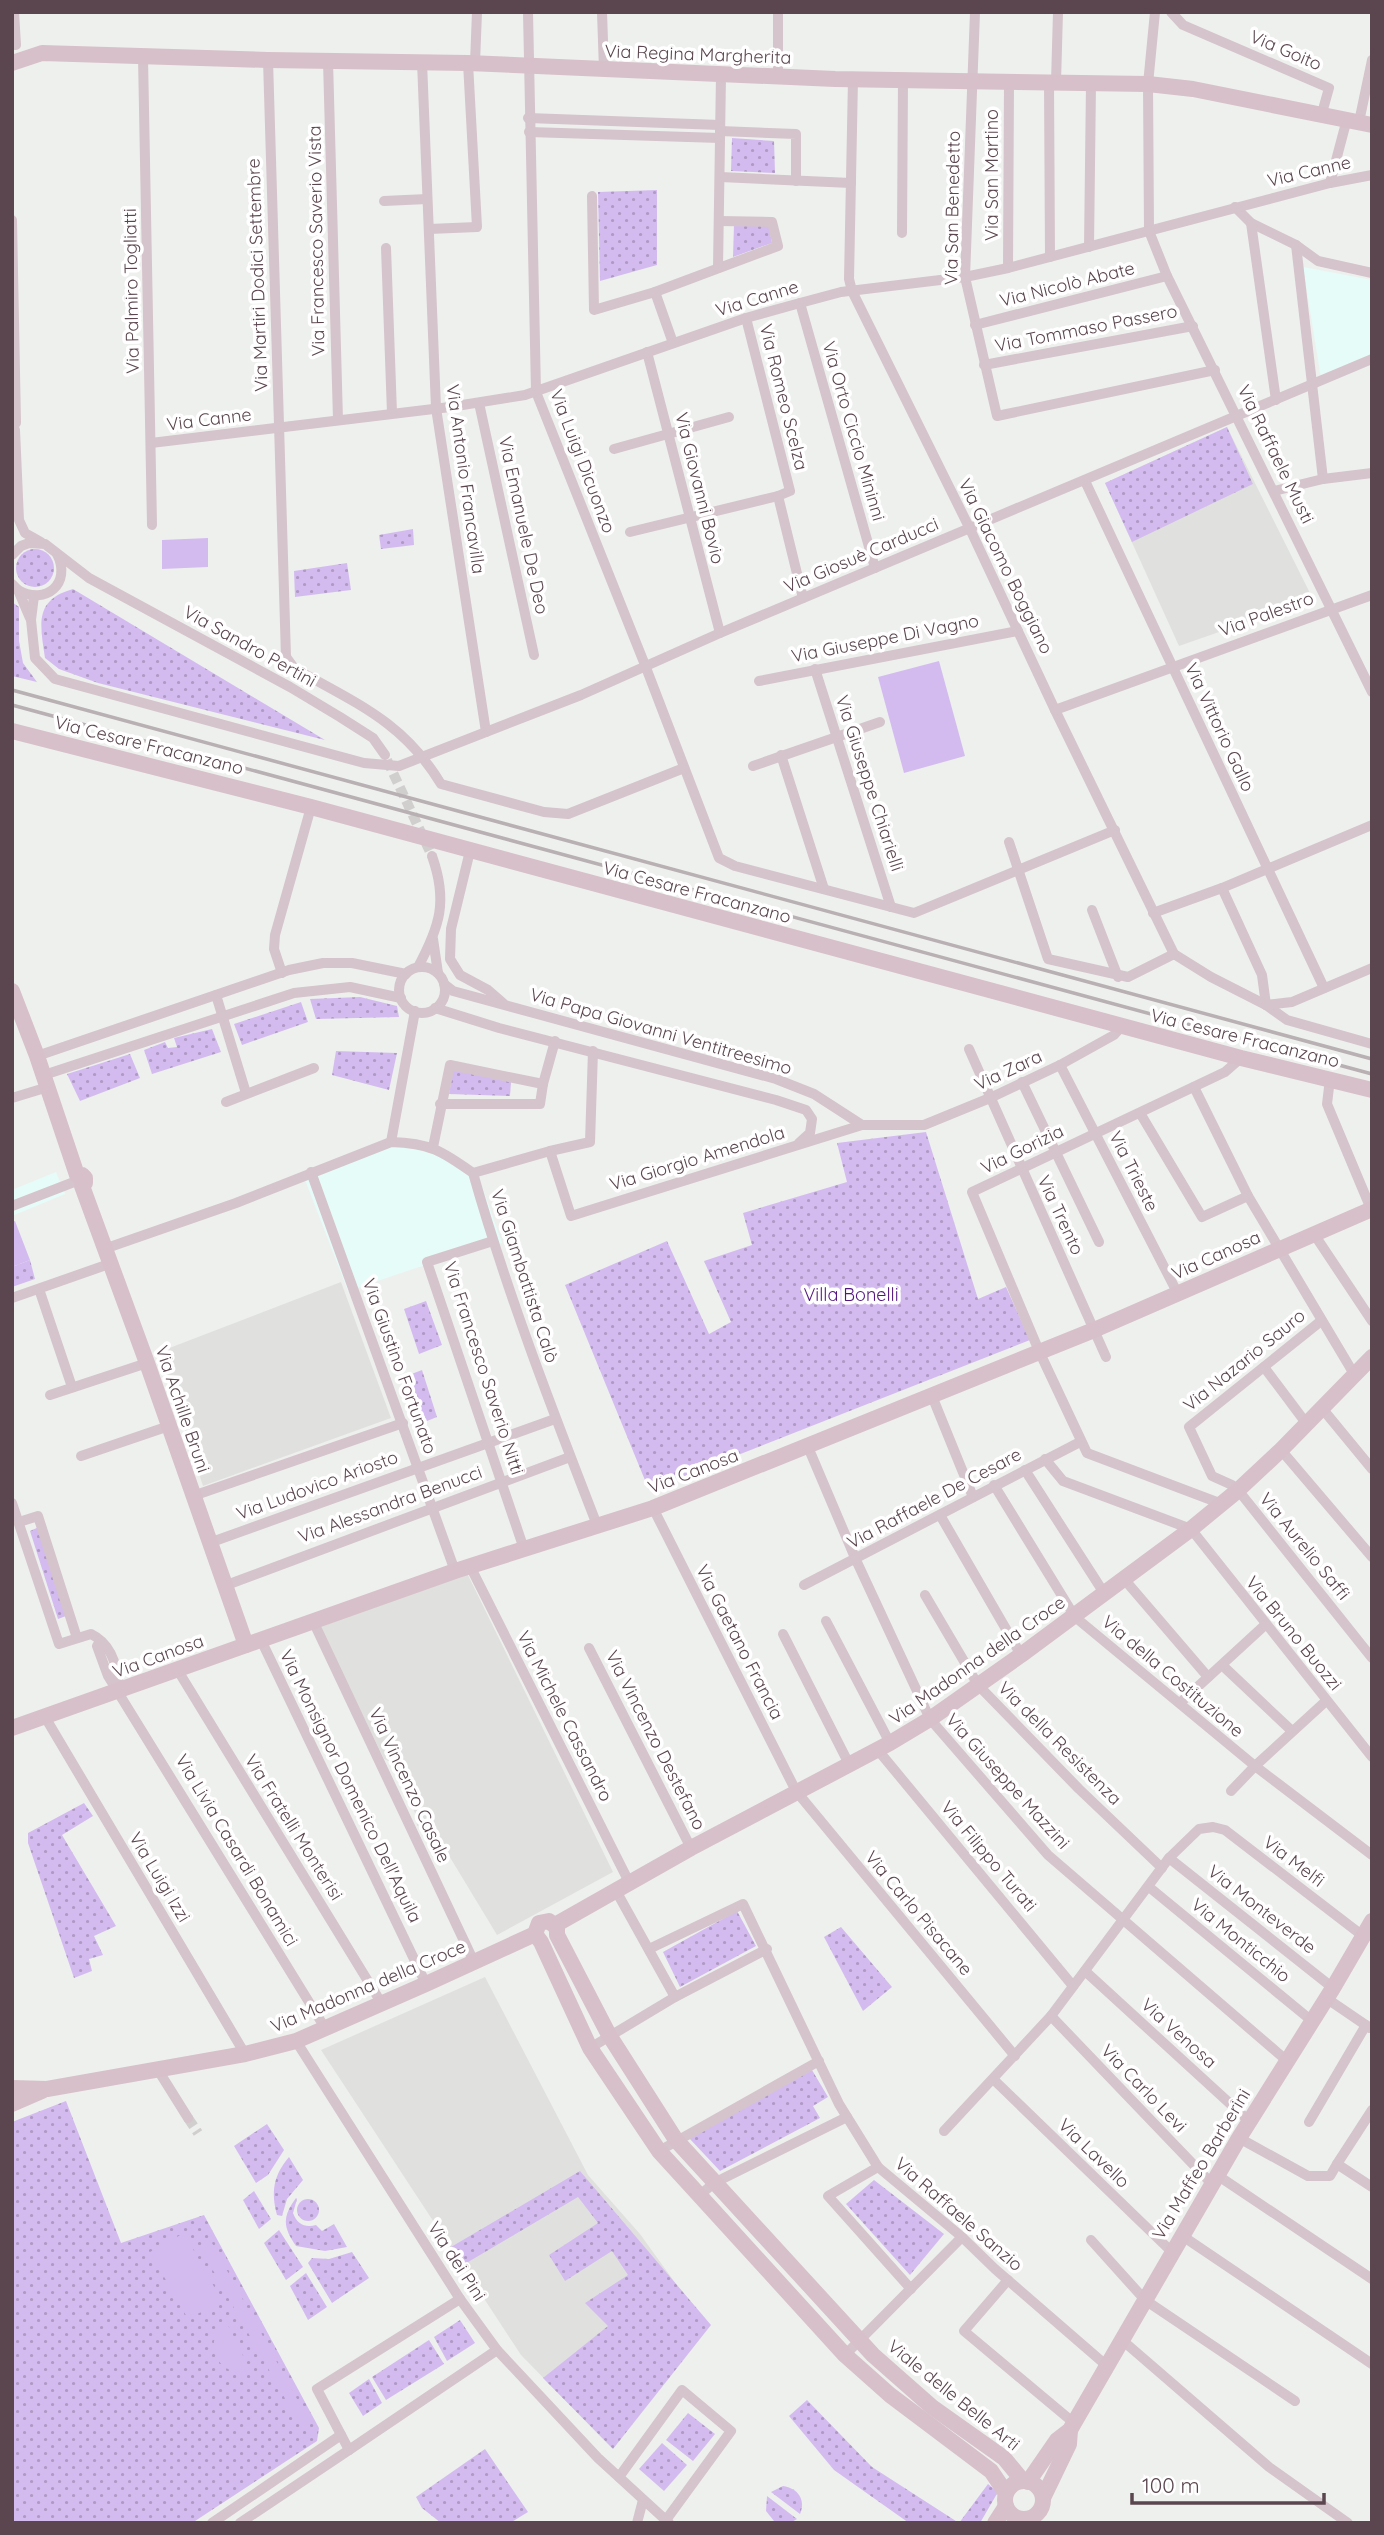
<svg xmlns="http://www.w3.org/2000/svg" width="1384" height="2535" font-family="Quicksand,sans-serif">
	<defs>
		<pattern id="green-dots" width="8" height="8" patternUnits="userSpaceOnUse" patternTransform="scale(1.75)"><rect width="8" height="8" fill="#d4bbef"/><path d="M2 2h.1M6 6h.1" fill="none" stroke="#af9ac4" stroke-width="1.8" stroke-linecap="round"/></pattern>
	</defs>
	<rect width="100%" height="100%" fill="#eef0ee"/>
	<g fill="#e6fcf8">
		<polygon points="1303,267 1372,280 1372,356 1321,378"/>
		<polygon points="389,1139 476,1169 502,1243 416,1268 348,1291 302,1172"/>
		<polygon points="56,1172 65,1194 12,1216 12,1190"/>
	</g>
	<g fill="#e0e1df">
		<polygon points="1227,427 1313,599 1179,646 1105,483"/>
		<polygon points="341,1282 391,1418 203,1486 159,1352"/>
		<polygon points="467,1573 613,1872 497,1935 428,1821 417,1826 415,1813 391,1762 384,1759 320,1627"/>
		<polygon points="485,1977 588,2175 640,2234 689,2302 613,2449 521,2355 321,2050"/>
	</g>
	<g fill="url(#green-dots)">
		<polygon points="732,138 774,141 775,173 731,171"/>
		<polygon points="657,190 657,265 600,281 598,192"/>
		<polygon points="734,224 769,226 772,243 733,257"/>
		<polygon points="1227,427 1253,484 1132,542 1105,483"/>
		<polygon points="413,529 414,545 381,549 379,535"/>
		<circle cx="35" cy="568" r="19"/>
		<polygon points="347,563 351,590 295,597 294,571"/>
		<path d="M73,589L325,740L98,683L59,669L45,658C40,624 34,600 73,589Z"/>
		<polygon points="12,602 19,607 19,641 23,663 37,682 12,676"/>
		<polygon points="360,997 397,1006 399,1017 316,1019 310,999"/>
		<polygon points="301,1002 308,1022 242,1045 234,1024"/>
		<polygon points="212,1029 221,1052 152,1074 144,1050 165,1042 168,1048 177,1047 174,1038"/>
		<polygon points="336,1051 397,1053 389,1090 332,1075"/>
		<polygon points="130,1054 140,1078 80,1101 67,1074"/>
		<polygon points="453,1070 511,1082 510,1096 449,1094"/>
		<polygon points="926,1132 978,1299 1006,1287 1030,1340 649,1490 565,1285 667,1241 709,1334 731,1322 704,1261 752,1245 743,1213 847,1182 837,1143"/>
		<polygon points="30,1260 35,1279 12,1287 12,1267"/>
		<polygon points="426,1301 442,1345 419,1354 404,1309"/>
		<polygon points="422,1370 437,1417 417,1425 401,1378"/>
		<polygon points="39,1527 66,1616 58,1619 30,1531"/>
		<polygon points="84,1803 93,1816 62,1835 116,1926 94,1936 103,1955 89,1959 92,1971 74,1978 28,1843 28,1833"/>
		<polygon points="737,1911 756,1946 680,1987 663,1952"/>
		<polygon points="841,1927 892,1987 863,2011 824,1937"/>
		<polygon points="812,2070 828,2097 813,2106 820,2118 720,2171 689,2138"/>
		<polygon points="66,2101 121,2243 204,2215 319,2428 317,2441 192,2523 12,2523 12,2122"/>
		<polygon points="267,2124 284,2150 268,2175 256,2183 234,2146"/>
		<path d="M289,2157L303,2180L287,2199L282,2216L277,2215C271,2192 273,2176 289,2157Z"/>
		<polygon points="580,2171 711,2325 613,2449 543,2378 608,2326 585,2303 628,2275 612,2251 565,2281 549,2255 598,2223 578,2197 458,2268 451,2247"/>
		<polygon points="874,2180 944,2234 910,2275 846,2204"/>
		<polygon points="254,2191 271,2219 259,2229 243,2200"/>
		<path d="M296,2198L297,2199L293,2213C297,2224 305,2228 316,2225L322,2231L334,2224L347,2247L325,2251L296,2246C283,2227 282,2217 296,2198Z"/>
		<circle cx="308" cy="2210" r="11"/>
		<polygon points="279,2230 303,2267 286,2280 264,2243"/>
		<polygon points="352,2252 369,2278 332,2303 308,2263 312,2258 329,2259"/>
		<polygon points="306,2273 327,2307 308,2320 290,2286"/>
		<polygon points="460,2320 475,2343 447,2361 434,2337"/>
		<polygon points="429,2340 444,2364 386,2400 372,2377"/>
		<polygon points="369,2379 382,2403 363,2416 349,2393"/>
		<polygon points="807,2400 872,2467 959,2523 988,2484 998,2492 980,2523 909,2523 834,2470 789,2416"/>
		<polygon points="688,2413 715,2434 693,2461 666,2440"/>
		<polygon points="662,2443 687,2465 664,2491 639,2469"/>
		<polygon points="485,2449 528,2512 510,2523 441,2523 422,2508 416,2497"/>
		<path d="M783,2486C798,2488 806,2500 800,2514L771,2492Z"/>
		<polygon points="767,2496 797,2519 790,2523 774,2521 766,2511"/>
	</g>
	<g fill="#d4bbef">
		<polygon points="208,538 208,567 162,569 162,540"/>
		<polygon points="939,661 965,756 904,773 878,677"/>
		<polygon points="15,1221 30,1260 12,1267 12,1222"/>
		<polygon points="184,2233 222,2301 188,2319 150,2252"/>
		<polygon points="212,2243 309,2421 301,2427 201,2249"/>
		<path d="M226,2321L250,2370C229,2377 212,2362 214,2341Z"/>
	</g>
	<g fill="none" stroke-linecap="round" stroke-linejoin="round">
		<g stroke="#d1cece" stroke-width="10" stroke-dasharray="10 5" stroke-linecap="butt">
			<polyline points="387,760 432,856"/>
			<polyline points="188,2118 198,2133"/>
		</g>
		<g stroke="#d5c4cb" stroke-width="10">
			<polyline points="528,12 536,392 645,665 719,858 735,866 914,913 1115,830"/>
			<polyline points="602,12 604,70"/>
			<polyline points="778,12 778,77"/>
			<polyline points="975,12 965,277 997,416 1215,370"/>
			<polyline points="1155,12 1148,84 1149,231 1167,276 1372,692"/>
			<polyline points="1171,12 1183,25 1329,88 1322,113"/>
			<polyline points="12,45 16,45 14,12"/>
			<polyline points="143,57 152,525"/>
			<path d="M268,60L286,657L294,668C355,703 403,721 441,784L544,812L568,814L684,768"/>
			<polyline points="328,61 338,420"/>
			<polyline points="422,62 436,408 486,732"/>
			<polyline points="475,63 477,12"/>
			<polyline points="853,79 849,279 852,291 970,529 1055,710 1174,954 1211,977 1266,1005 1287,1020 1372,1044"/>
			<polyline points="1049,82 1050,257"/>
			<polyline points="1056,82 1058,12"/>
			<polyline points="528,118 720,125"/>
			<polyline points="1359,122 1372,60"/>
			<polyline points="720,131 796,134 796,181"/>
			<polyline points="529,132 720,138"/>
			<polyline points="720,177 851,183"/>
			<polyline points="1330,183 1347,119"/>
			<polyline points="592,196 594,310 655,292 778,246 772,222 719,221"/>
			<polyline points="384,201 427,199"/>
			<polyline points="1235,207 1251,223 1296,245 1318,261 1372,273"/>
			<polyline points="12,220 16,423"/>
			<polyline points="1251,223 1276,400"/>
			<polyline points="429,229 477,227 468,63"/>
			<polyline points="902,233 903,80"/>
			<polyline points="1296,245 1323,479"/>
			<polyline points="1089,247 1091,83"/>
			<polyline points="386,248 392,413"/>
			<polyline points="718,268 721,75"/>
			<polyline points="1008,268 1009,82"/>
			<polyline points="655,292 673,343"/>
			<polyline points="800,303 875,568"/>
			<polyline points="746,318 790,491 778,496 803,598"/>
			<polyline points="975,325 1167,276"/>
			<polyline points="647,352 720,633"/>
			<polyline points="984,365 1193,326"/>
			<polyline points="479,403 534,655"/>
			<polyline points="15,430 19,520 25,533 41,542"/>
			<polyline points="151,443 450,407 525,395 746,318 800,303 841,292 965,277 1008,268 1330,183 1372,175"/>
			<polyline points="614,449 729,417"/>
			<polyline points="1085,481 1324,988"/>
			<polyline points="1274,491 1323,479 1372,473"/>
			<polyline points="630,532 778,496"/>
			<polyline points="12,555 21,546 29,543 45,544 89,578 290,687 340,717 373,738 385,755"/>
			<polyline points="12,584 18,590 30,618"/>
			<path d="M18,590C46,606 72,583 57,554"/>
			<polyline points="34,596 31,620 35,658 55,679 364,763 399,766 581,695 720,633 1372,359"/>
			<polyline points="815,669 891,907"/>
			<polyline points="759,681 1018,631"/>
			<polyline points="1055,710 1372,595"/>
			<polyline points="781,755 824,889"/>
			<polyline points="753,766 880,722"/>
			<polyline points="1009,842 1048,959 1128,977 1174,954"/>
			<polyline points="470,851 451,929 450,959 460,975 488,990 503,1003"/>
			<polyline points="1222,888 1262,975 1266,1005"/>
			<polyline points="1092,910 1118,977"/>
			<polyline points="1153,913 1222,888 1372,825"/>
			<polyline points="433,939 438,973"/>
			<path d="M418,967C440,926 448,901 432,856"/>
			<circle cx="422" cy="990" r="23"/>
			<polyline points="282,973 274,949 275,935 311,807"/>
			<polyline points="444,984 453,991 776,1079 814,1094 862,1125"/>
			<polyline points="216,995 246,1093"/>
			<polyline points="1266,1005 1292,1002 1372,968"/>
			<polyline points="435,1008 499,1028 776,1100 806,1110 812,1119 810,1133 799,1143"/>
			<polyline points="969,1049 1106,1357"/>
			<polyline points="37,1056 289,970 323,963 352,963 406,974"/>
			<polyline points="1060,1065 1178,1294"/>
			<polyline points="44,1075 294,993 350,987 401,998"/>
			<polyline points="1330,1079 1327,1104 1371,1209"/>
			<polyline points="1022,1082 1099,1242"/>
			<polyline points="1194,1087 1248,1196 1354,1374"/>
			<polyline points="12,1098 48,1087"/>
			<polyline points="226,1102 314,1068"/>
			<polyline points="440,1104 540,1104 543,1084"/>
			<polyline points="1140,1113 1202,1217 1248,1196"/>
			<polyline points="391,1142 415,1011"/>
			<polyline points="433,1147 450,1065 543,1084 555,1041"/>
			<polyline points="550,1151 571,1216 862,1125 924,1125 990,1098 1060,1065 1114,1035 1122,1026"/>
			<polyline points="311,1172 455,1571"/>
			<polyline points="473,1173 550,1151 590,1142 593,1051"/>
			<polyline points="12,1206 74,1182"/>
			<polyline points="1314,1234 1372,1321"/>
			<polyline points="493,1241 427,1262 524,1549"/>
			<path d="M104,1249L236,1203L391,1142C430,1143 442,1151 473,1173C507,1293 552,1409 597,1525"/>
			<polyline points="39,1289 72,1387"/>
			<polyline points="12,1298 109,1264"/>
			<polyline points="1264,1367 1306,1423"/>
			<polyline points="50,1395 147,1363"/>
			<polyline points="932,1396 973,1497"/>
			<polyline points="1321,1407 1372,1469"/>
			<polyline points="808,1447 856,1560 930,1719 1048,1855 1286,2060"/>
			<polyline points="1281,1450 1372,1557"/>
			<polyline points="81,1456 169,1426"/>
			<polyline points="1045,1459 1063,1481 1191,1529 1372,1757"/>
			<polyline points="1025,1470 1104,1593"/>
			<polyline points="994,1485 1075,1617 1255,1766 1372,1855"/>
			<polyline points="1238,1490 1372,1658"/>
			<polyline points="1236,1492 1232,1485 1212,1476 1189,1427 1321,1321"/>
			<polyline points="193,1496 403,1423"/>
			<path d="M12,1503L59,1644L91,1634C112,1644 118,1667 119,1690"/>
			<polyline points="1222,1504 1087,1453 1039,1351 972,1192 1225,1072 1241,1058"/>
			<polyline points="653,1508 796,1791 1015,2056"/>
			<polyline points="940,1515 1021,1655"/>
			<polyline points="19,1522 38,1516 77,1638"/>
			<polyline points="209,1543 555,1419"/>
			<polyline points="470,1566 629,1882"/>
			<polyline points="1124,1579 1208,1677"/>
			<polyline points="804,1585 1080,1442"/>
			<polyline points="224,1586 570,1457"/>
			<polyline points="925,1595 978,1685 1079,1789 1162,1868"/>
			<polyline points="826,1621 890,1743"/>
			<polyline points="314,1623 474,1962"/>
			<polyline points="783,1634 849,1764"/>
			<polyline points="261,1640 426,1984"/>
			<polyline points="100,1641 97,1646 108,1676 325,2028"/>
			<polyline points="589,1648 691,1848"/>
			<polyline points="1222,1665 1292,1731"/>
			<polyline points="177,1669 382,2004"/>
			<polyline points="1180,1703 1265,1625"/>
			<polyline points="45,1717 245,2054"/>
			<polyline points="877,1749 1073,1986"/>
			<polyline points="1231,1791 1255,1766 1326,1701"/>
			<polyline points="1169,1858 1333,1988"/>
			<polyline points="1149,1887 1312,2021"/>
			<polyline points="615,1889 675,1997"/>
			<polyline points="649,1949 743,1904 839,2104 878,2167 962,2237 995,2269 1107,2366"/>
			<polyline points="1085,1971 1249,2121"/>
			<polyline points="1326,1998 1370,2028"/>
			<polyline points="1051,2016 1212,2184"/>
			<polyline points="296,2041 460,2299 497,2350 598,2458 669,2523"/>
			<polyline points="590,2048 675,1997 767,1949"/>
			<polyline points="158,2070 188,2118"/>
			<polyline points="993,2079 1171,2251"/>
			<polyline points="1309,2122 1366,2025"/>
			<polyline points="944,2131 1051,2016 1169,1858 1199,1829 1213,1827 1225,1830 1363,1936"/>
			<polyline points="1239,2138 1308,2176 1330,2176 1337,2164 1372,2187"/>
			<polyline points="659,2151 819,2061"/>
			<polyline points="1337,2164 1372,2110"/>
			<polyline points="878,2167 828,2196 911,2289"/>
			<polyline points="1217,2175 1372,2279"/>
			<polyline points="700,2195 714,2183 847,2117"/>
			<polyline points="1181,2235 1372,2364"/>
			<polyline points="1091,2240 1145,2300 1295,2401"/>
			<polyline points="1008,2280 964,2331 1074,2423"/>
			<polyline points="460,2299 317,2389 349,2450 497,2350"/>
			<polyline points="1122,2340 1269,2467 1348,2523"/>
			<polyline points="845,2355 962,2237"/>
			<polyline points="619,2477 682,2390 731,2431 666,2520"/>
			<polyline points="212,2523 341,2435"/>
			<polyline points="240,2523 349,2450"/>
			<polyline points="637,2523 643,2500"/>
		</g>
		<g stroke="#d7c0c9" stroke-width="16">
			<polyline points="12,63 42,53 268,60 468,63 835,79 1148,84 1193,89 1372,125"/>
			<polyline points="12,731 311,807 1241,1058 1372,1090"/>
			<polyline points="12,991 37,1056 77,1175 82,1175 85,1178 85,1183 82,1186 147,1363 246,1645"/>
			<polyline points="12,1728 455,1571 653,1508 1094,1330 1372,1209"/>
			<polyline points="555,1925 691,1848 890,1743 930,1719 1021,1655 1191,1529 1236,1492 1281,1450 1372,1357"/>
			<polyline points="535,1934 541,1942 590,2048 659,2151 845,2355 890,2395 991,2471 1006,2493"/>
			<polyline points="12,2088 47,2089 245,2054 296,2041 426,1984 535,1934 539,1923 549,1921 557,1928 557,1935 609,2035 676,2140 873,2355 932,2407 1004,2458 1023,2481"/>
			<polyline points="12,2104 42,2091"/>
			<circle cx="1024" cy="2500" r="19"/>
			<polyline points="1028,2482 1057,2440 1070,2430 1074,2423 1239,2138 1333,1988 1372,1921"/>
			<polyline points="1043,2498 1069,2444 1070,2430"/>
			<polyline points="995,2523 1006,2506"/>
		</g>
		<g stroke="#b8b0b2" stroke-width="3.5">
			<polyline points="12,690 1372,1059"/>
			<polyline points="12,705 1372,1074"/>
		</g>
	</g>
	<g text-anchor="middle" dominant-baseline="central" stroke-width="7" stroke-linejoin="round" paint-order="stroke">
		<g font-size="18" fill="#5b464f" stroke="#fff">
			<text transform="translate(1286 50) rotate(23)">Via Goito</text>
			<text transform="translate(698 54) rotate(2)">Via Regina Margherita</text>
			<text transform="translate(1309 171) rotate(-13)">Via Canne</text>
			<text transform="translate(991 175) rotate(-90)">Via San Martino</text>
			<text transform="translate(952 208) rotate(-89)">Via San Benedetto</text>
			<text transform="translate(316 241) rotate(-91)">Via Francesco Saverio Vista</text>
			<text transform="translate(257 275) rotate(-92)">Via Martiri Dodici Settembre</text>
			<text transform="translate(1067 284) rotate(-14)">Via Nicolò Abate</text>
			<text transform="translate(131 291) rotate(-91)">Via Palmiro Togliatti</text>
			<text transform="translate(757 298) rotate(-17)">Via Canne</text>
			<text transform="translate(1086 328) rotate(-11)">Via Tommaso Passero</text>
			<text transform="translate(784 397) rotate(76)">Via Romeo Scelza</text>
			<text transform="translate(209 419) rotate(-7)">Via Canne</text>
			<text transform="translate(854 431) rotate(74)">Via Orto Ciccio Mininni</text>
			<text transform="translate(1276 454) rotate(64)">Via Raffaele Musti</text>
			<text transform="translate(583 461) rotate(69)">Via Luigi Dicuonzo</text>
			<text transform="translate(466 479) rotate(82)">Via Antonio Francavilla</text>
			<text transform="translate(700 488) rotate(76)">Via Giovanni Bovio</text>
			<text transform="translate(524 525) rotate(78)">Via Emanuele De Deo</text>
			<text transform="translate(861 555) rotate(-23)">Via Giosuè Carducci</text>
			<text transform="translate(1006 566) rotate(64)">Via Giacomo Boggiano</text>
			<text transform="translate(1266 614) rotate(-20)">Via Palestro</text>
			<text transform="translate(885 638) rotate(-11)">Via Giuseppe Di Vagno</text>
			<text transform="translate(250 646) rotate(29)">Via Sandro Pertini</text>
			<text transform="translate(1220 727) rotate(65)">Via Vittorio Gallo</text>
			<text transform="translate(149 745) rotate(14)">Via Cesare Fracanzano</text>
			<text transform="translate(870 783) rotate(72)">Via Giuseppe Chiarielli</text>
			<text transform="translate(697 892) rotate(15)">Via Cesare Fracanzano</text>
			<text transform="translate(661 1031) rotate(16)">Via Papa Giovanni Ventitreesimo</text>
			<text transform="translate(1245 1038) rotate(14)">Via Cesare Fracanzano</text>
			<text transform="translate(1008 1070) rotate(-25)">Via Zara</text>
			<text transform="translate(1022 1149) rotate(-26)">Via Gorizia</text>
			<text transform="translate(697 1158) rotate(-17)">Via Giorgio Amendola</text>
			<text transform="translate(1134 1171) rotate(63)">Via Trieste</text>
			<text transform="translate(1061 1215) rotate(65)">Via Trento</text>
			<text transform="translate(1216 1255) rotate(-24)">Via Canosa</text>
			<text transform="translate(525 1276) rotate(72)">Via Giambattista Calò</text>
			<text transform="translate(1244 1360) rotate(-39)">Via Nazario Sauro</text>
			<text transform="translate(400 1366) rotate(70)">Via Giustino Fortunato</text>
			<text transform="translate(484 1368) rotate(72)">Via Francesco Saverio Nitti</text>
			<text transform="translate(183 1409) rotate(71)">Via Achille Bruni</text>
			<text transform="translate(693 1471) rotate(-21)">Via Canosa</text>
			<text transform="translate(317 1485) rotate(-20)">Via Ludovico Ariosto</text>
			<text transform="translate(934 1498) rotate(-28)">Via Raffaele De Cesare</text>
			<text transform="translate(390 1504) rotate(-20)">Via Alessandra Benucci</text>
			<text transform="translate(1305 1546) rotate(51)">Via Aurelio Saffi</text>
			<text transform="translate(1294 1633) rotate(51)">Via Bruno Buozzi</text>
			<text transform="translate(740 1642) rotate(63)">Via Gaetano Francia</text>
			<text transform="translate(158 1656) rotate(-20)">Via Canosa</text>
			<text transform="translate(977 1660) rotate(-35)">Via Madonna della Croce</text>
			<text transform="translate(1173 1676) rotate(40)">Via della Costituzione</text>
			<text transform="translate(565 1716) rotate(63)">Via Michele Cassandro</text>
			<text transform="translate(656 1740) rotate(63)">Via Vincenzo Destefano</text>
			<text transform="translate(1060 1743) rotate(45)">Via della Resistenza</text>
			<text transform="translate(1008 1781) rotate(48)">Via Giuseppe Mazzini</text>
			<text transform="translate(410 1785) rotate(65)">Via Vincenzo Casale</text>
			<text transform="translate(351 1786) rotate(64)">Via Monsignor Domenico Dell'Aquila</text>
			<text transform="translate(294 1827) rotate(58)">Via Fratelli Monterisi</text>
			<text transform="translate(237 1850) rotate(59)">Via Livia Casardi Bonamici</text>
			<text transform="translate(989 1856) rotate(50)">Via Filippo Turati</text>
			<text transform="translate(1294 1861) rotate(37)">Via Melfi</text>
			<text transform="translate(160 1877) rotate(59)">Via Luigi Izzi</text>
			<text transform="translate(1262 1909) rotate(38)">Via Monteverde</text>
			<text transform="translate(919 1913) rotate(50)">Via Carlo Pisacane</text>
			<text transform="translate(1241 1940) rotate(39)">Via Monticchio</text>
			<text transform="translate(368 1986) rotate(-23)">Via Madonna della Croce</text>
			<text transform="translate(1179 2033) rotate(42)">Via Venosa</text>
			<text transform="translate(1144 2088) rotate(46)">Via Carlo Levi</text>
			<text transform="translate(1094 2153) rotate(44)">Via Lavello</text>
			<text transform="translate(1201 2164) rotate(-59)">Via Maffeo Barberini</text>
			<text transform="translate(959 2214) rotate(41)">Via Raffaele Sanzio</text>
			<text transform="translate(457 2261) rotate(57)">Via dei Pini</text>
			<text transform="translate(954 2395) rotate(39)">Viale delle Belle Arti</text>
		</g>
		<g font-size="18" fill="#54167e" stroke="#fff">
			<text x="851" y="1294">Villa Bonelli</text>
		</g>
	</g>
	<rect width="1384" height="2535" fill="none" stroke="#5b464f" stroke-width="28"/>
	<path d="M1132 2493v10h192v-10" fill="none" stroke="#5b464f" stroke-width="3.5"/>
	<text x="1142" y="2493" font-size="21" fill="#5b464f" stroke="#ffffff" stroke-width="5" paint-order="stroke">100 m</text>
</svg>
